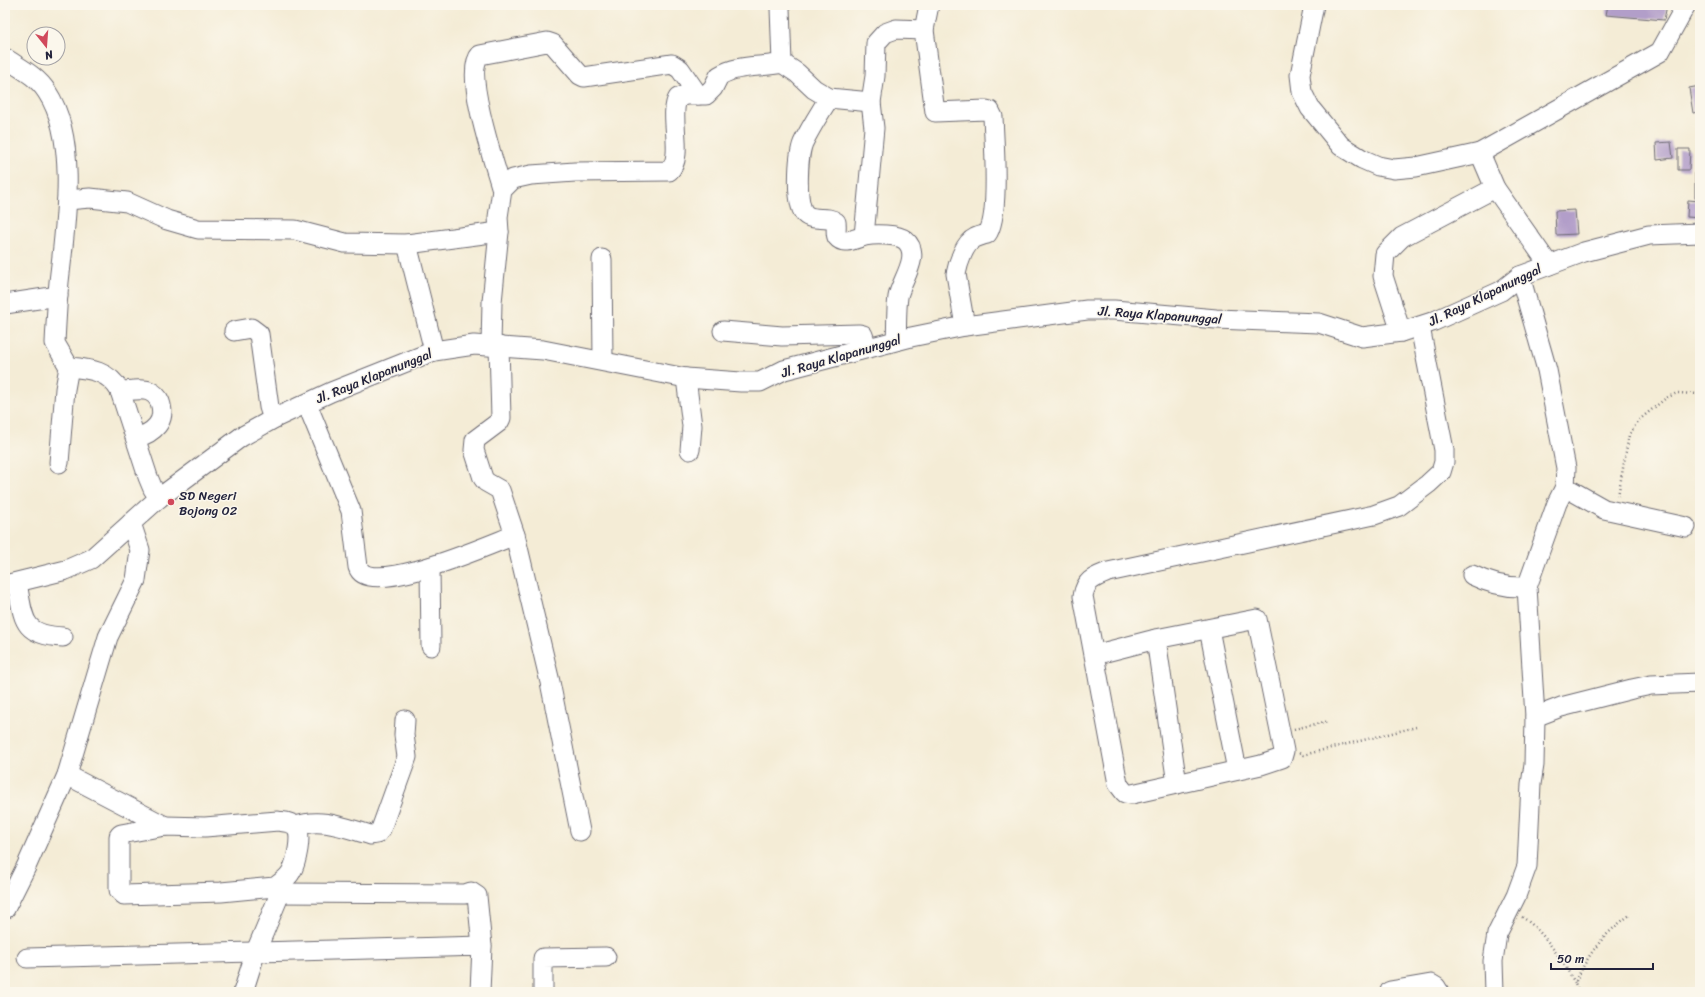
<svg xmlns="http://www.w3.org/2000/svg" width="1705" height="997" font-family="Sriracha,sans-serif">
	<rect width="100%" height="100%" fill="#fbf7ec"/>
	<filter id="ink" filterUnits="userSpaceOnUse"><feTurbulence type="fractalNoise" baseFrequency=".025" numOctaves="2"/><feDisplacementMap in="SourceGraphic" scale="8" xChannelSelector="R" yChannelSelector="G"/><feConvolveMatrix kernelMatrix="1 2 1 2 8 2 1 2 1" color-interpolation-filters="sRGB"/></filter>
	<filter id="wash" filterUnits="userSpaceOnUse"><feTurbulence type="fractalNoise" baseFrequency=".012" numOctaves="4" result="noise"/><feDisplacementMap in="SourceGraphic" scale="16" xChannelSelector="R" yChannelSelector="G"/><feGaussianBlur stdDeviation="0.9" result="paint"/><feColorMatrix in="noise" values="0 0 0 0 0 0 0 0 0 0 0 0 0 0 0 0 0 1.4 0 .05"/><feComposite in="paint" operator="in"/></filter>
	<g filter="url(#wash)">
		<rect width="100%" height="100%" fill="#f4ecd6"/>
		<g id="blocks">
			<g fill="#b29ec9">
				<polygon points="1608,5 1667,5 1664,20 1606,15"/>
				<polygon points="1700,86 1700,112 1693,113 1689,88"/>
				<polygon points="1671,142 1673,158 1657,160 1656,143"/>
				<polygon points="1698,142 1700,142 1700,168 1697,168"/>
				<polygon points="1678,149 1690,149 1689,170 1678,170"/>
				<rect x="1695" y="172" width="5" height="26"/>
				<polygon points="1688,200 1700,201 1700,218 1687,217"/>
				<polygon points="1575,210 1577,234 1556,235 1555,211"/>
			</g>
		</g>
	</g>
	<g filter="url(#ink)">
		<use href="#blocks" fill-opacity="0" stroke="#6c6971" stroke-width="1"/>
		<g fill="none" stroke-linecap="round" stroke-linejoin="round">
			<defs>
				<g id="minor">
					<path d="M929,5L924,30L935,112L986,110L990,111L993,117C994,140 1000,218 987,234C983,235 979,236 975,238C964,243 958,264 956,274L965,326"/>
					<polyline points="1314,5 1300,75 1302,92 1310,108 1341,146 1362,159 1378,166 1394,169 1416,167 1480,153"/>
					<path d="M5,58C20,68 37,76 47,92C79,140 65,228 59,282C57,303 56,323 55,343L69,367C91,369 109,371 120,391L148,477L153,489L159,498"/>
					<polyline points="782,63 797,73 814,89 829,98 871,102"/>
					<path d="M829,98C820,113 810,128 803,143C798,155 795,206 805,214C813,222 827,215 836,222C837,226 835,234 837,237C844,246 858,237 865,236C875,234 897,234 905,240C923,255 900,282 898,297C896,311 897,326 896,340"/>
					<path d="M502,190C495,165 463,73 480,55L547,42L553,44L580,75L584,77L672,64L680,69L698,95"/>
					<polyline points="67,200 90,198 127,202 167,220 198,229 295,230 345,243 407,244 499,232 492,302 491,345"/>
					<path d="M499,232L498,217L502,190L513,179L531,175L575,172L669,171C685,157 668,114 678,98L685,95H706L713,88L719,76C738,64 761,68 782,63L780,8"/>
					<polyline points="864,236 874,128 871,102 875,76 876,43 885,33 896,29 924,30"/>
					<polyline points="407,244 434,351"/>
					<polyline points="602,259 603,361"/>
					<polyline points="1549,265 1495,188 1480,153 1660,52 1686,5"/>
					<polyline points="5,304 58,296"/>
					<polyline points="234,331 251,328 259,334 269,407 272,416 275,418"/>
					<polyline points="723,331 782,336 859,334 863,335 866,344 860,350"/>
					<polyline points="1401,332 1383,276 1385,254 1402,237 1495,188"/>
					<polyline points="499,346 501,418 499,422 475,440 474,450 483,478 486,482 500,490 515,535 550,682 580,831"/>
					<polyline points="686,378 692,426 690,450"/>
					<path d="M120,391C129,391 141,388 149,391C154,393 158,397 160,402C167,422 153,433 136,438"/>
					<path d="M307,404L351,511L358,567C368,599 493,543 515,535"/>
					<polyline points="59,463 65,389 69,367"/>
					<polyline points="1565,487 1604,509 1686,527"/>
					<polyline points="430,567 431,646"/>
					<path d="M1472,575C1490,584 1506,588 1527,587"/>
					<path d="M17,583C24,619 21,635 63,637"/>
					<polyline points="5,585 66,570 91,559 159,498 241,437 275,418 331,392 434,351 474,345 543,350 686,378 741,382 760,382 784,370 911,337 965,326 1087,310 1114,310 1216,319 1319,323 1362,337 1401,332 1432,322 1501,291 1520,276 1584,252 1649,235 1700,233"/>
					<polyline points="1209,629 1237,770"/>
					<polyline points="1156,639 1177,784"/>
					<path d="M1094,655L1156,639L1257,619L1284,751L1282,758L1261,765L1132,794L1125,793L1118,784L1083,596C1086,580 1093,578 1108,572L1374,515L1399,506L1428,484L1441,472L1444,462V450L1420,327"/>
					<polyline points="1535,717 1561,707 1632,689 1651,685 1700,683"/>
					<polyline points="67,775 165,826"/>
					<path d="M296,826C322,817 345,828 371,835L377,834L381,829L407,757L404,735L405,720"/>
					<polyline points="278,893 465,894 471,892 477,896 482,946"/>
					<polyline points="5,909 26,867 67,775 108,637 136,580 140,550 131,523"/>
					<polyline points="27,958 482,946 480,992"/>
					<polyline points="1390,991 1431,984 1436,987 1439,992"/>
					<path d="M243,992L256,951L279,896L275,887L221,892L124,895L119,890V836L121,834L165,826L205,827L278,821C284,822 292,822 296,827C303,834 296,864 291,872C288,878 280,883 275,887"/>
					<polyline points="543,992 543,958 606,957"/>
					<polyline points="1494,992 1493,961 1497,934 1516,896 1527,866 1531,784 1534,765 1535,717 1527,587 1557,503 1565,487 1566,468 1547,370 1520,276"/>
				</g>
			</defs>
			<use href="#minor" stroke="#6c6971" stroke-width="21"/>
			<g stroke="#6c6971" stroke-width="2.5" stroke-dasharray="1 3" stroke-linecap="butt">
				<polyline points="1618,496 1629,435 1639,420 1666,398 1677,393 1700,394"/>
				<polyline points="1294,729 1329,721"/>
				<polyline points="1299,753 1303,755 1416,727"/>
				<path d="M1522,917C1543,930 1563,962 1575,983"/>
				<path d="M1579,992L1575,983C1588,954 1604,933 1630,915"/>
			</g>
			<use href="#minor" stroke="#fff" stroke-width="19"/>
		</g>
	</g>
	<circle fill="#d1495b" stroke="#fbf7ec" stroke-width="1.5" cx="171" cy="502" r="4"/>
	<g text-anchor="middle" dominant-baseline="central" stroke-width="3" stroke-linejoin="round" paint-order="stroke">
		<g font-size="13" fill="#22223b" stroke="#fbf7ec">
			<text transform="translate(1485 295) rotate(-26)">Jl. Raya Klapanunggal</text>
			<text transform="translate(1160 315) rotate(4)">Jl. Raya Klapanunggal</text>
			<text transform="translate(841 356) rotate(-16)">Jl. Raya Klapanunggal</text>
			<text transform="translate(374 376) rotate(-22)">Jl. Raya Klapanunggal</text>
		</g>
		<g font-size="13" fill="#22223b" stroke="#fbf7ec" text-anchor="start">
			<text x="179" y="495">SD Negeri<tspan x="179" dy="15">Bojong 02</tspan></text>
		</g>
	</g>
	<rect width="1705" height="997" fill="none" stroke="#fbf7ec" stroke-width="20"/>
	<g transform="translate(46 46) rotate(163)"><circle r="19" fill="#fbf7ec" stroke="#a4a2a5"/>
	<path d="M0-3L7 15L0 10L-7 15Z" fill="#d1495b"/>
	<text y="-6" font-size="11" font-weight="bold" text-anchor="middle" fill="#22223b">N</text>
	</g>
	<path d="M1551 963v6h102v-6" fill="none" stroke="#22223b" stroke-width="2"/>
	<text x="1557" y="963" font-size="12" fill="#22223b" stroke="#fbf7ec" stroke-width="3" paint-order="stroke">50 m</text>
</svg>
